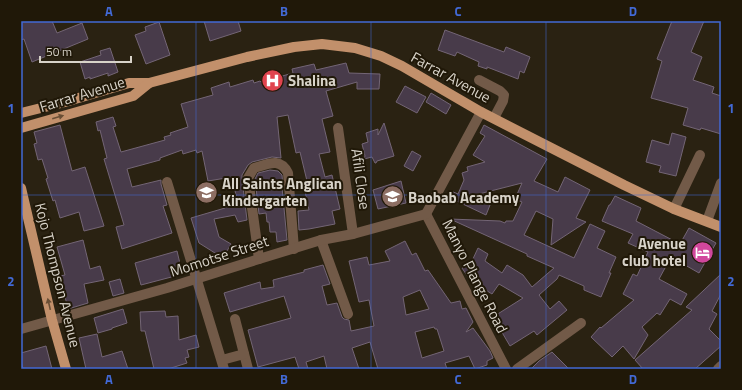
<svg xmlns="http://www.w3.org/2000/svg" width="742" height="390" font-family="'Titillium Web',sans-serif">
	<rect width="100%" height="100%" fill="#2a2212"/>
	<g fill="#483b4a" stroke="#736575" fill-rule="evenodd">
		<polygon points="21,21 52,21 57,33 82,23 88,39 32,62 24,39 21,40"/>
		<polygon points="204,21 238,21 241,31 210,41"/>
		<polygon points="672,21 704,21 691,52 702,57 693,80 714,87 712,93 721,96 721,134 701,128 700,130 683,125 688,108 651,98 662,61 657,59"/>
		<polygon points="159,22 170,55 146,64 135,35 146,31 145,27"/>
		<polygon points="445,30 504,52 506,47 530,57 524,73 520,71 518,79 487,67 487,69 478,66 479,62 457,52 455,56 438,50"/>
		<polygon points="110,48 118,72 108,76 108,73 90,79 90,77 85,79 80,62 101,55 100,51"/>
		<polygon points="346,63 349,73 380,74 379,89 357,89 357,82 326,91 333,116 322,119 330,152 319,154 325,177 332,175 340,209 332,211 335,224 309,229 299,230 298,211 309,210 303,182 307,181 300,152 296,153 288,115 277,117 281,158 272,157 252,162 248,165 242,175 242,179 247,220 238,222 235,215 214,219 219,237 231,244 223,258 199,243 191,218 225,208 225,207 238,204 232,177 208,181 202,151 197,153 196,150 183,154 182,150 160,158 160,160 127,169 132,187 161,180 161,184 167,205 163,206 172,233 122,249 116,227 124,225 104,159 107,158 100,130 98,131 96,122 113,117 116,126 113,127 121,152 165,140 164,137 171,135 170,133 188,127 181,104 213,95 211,88 229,82 230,87 253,80 254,83 260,81 261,82 293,73 292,69 314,64 316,70"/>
		<polygon points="405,86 426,97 417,113 396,102"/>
		<polygon points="431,93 451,105 446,114 426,102"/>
		<polygon points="384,123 394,156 377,161 376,163 375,163 372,157 364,159 365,156 362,144 368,142 366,133 378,129 378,135"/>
		<polygon points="60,125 72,171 85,167 104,226 84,231 79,212 60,218 55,200 53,201 46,179 48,178 42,159 38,160 34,144 37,143 34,132"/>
		<polygon points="484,125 547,159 534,181 558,192 565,177 590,190 576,218 586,222 551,245 553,219 536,211 524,235 574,258 590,224 605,231 597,248 616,257 609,273 611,273 601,297 584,290 584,286 559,275 557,279 539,295 550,309 559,301 567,310 537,335 534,331 510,346 493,317 523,298 499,284 492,294 470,280 462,268 472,261 478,248 488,254 485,261 502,273 507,265 523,275 532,287 554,268 527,256 527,254 450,219 500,221 505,223 506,221 513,221 522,202 515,199 522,183 467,197 490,205 486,215 448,197 451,191 458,194 464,180 462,173 468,171 467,167 485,162 473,155 485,136 480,133"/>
		<polygon points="672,133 686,137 676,176 659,172 661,166 646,162 652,140 669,145"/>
		<polygon points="412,151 421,156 413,171 404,166"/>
		<polygon points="270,170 278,171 282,175 283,187 282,187 287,240 277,242 276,232 270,232 269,222 267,222 266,213 259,214 255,179 258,173"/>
		<polygon points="401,181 406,203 378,209 373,190"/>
		<polygon points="615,196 641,208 636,221 680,244 689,228 716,243 699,273 671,257 659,279 687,294 681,305 670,299 660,315 657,313 642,327 648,335 634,359 623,346 612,357 591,337 600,327 601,328 634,300 623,294 633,274 637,276 648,252 628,243 633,234 602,221 609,205 610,205"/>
		<polygon points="83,240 90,269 100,266 104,280 84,284 88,303 68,309 60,276 65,275 57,247"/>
		<path d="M405,241L412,255L416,253L425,271L428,270L451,303L460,301L462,309L466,308L473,322L466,332L473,328L490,351L493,358L487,361V365L475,369L469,356L445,363L447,369H378L370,342L352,348L359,369H327L324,356L306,362L308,369H299L295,357L258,367L248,330L291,318L284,296L230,312L224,293L260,282L261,289L274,287L273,280L304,272V270L323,265L330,284L322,286L327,305L337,303L342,317L344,319L349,320L351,331L374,326L369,300L359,302L349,261L367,257L369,265L390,261L385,251ZM420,290L429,309L406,315L403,297ZM434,327L435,329H437L444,351L422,358L415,332Z"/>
		<polygon points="177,251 181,268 179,275 141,285 135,263"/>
		<polygon points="721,274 721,294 712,311 717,314 709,329 721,341 721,346 695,369 643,369 635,360 692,310 686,307"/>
		<polygon points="120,279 124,293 113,296 109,282"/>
		<polygon points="123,309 127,323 112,328 112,329 98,333 94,318"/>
		<polygon points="165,311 166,317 178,316 179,340 196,335 199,347 187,350 189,357 185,358 187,363 168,369 154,369 145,331 141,331 140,312"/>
		<polygon points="97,334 102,357 122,351 128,369 86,369 79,338"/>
		<polygon points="46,346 52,369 23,369 21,361 21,353"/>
		<polygon points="552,352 569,369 531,369 539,361"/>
	</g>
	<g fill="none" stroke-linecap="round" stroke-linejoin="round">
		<g stroke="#725a48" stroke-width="10">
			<polyline points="479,80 500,91 504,95 503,101 494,118"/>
			<polyline points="338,128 353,234"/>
			<polyline points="167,182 224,369"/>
			<polyline points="674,209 700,155"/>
			<polyline points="426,214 506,369"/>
			<polyline points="426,214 481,112"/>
			<polyline points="707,221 721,183"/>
			<polyline points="321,240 348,314"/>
			<path d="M259,259L248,178L254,168C268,164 280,157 288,173L294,249"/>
			<polyline points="235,319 248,369"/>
			<polyline points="21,329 167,288 259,259 321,240 353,234 426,214"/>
			<polyline points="222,360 244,354"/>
			<polyline points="517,369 581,323"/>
			<polyline points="718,369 721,366"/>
		</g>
		<g stroke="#c2906b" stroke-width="10">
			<polyline points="21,113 65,102 129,83 149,83 247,57 294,47 322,44 355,48 381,56 402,66 481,112 624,185 674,209 721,227"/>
			<polyline points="21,128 133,96 149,83"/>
			<polyline points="21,188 52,320 66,369"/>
		</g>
	</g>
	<defs><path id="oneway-solid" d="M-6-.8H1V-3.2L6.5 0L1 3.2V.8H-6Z"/></defs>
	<g fill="#694e35">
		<use href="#oneway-solid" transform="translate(58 117) rotate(-16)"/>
		<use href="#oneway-solid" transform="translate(49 304) rotate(-103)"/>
	</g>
	<path fill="none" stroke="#4269d5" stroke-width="1" stroke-opacity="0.55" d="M196,21V369M371,21V369M546,21V369M21,195H721"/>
	<defs>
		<symbol id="hospital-disc" viewBox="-11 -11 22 22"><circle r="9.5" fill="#e0444e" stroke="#201808"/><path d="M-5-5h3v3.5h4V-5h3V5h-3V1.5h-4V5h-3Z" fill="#fff"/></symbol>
		<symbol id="school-disc" viewBox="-11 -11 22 22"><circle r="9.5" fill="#8d6e63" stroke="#201808"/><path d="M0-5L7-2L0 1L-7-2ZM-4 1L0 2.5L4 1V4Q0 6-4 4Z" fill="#fff"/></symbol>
		<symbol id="hotel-disc" viewBox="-11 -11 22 22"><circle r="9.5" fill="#d1479c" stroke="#201808"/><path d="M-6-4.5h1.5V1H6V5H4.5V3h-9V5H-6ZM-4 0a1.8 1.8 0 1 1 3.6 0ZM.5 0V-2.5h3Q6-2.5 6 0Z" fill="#fff"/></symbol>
	</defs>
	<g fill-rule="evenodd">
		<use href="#hospital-disc" x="260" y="68" width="25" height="25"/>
		<use href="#school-disc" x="194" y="180" width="25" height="25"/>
		<use href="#school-disc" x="380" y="184" width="25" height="25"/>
		<use href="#hotel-disc" x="690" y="240" width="25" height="25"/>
	</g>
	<g text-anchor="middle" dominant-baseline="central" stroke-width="4" stroke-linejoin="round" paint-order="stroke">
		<g font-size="15" fill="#d8d3c9" stroke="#201808">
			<text transform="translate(451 77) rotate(29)">Farrar Avenue</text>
			<text transform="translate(82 94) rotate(-17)">Farrar Avenue</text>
			<text transform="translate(361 179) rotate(82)">Afili Close</text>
			<text transform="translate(219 256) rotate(-18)">Momotse Street</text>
			<text transform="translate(58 275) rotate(76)">Kojo Thompson Avenue</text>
			<text transform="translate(475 276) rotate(63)">Manyo Plange Road</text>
		</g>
		<g font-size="15" font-weight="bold" fill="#d8d3c9" stroke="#201808" text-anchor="start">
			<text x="288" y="80">Shalina</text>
			<text x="222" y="183">All Saints Anglican<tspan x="222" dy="17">Kindergarten</tspan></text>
			<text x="408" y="197">Baobab Academy</text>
			<text x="686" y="243" text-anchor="end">Avenue<tspan x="686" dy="17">club hotel</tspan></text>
		</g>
	</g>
	<rect width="742" height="390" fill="none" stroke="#201808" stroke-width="44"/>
	<path d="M40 56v6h91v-6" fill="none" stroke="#d8d3c9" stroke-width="2"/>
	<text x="46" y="56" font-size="12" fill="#d8d3c9" stroke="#201808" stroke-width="3" paint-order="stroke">50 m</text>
	<rect x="22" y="22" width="698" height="346" fill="none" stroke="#4269d5" stroke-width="1.5"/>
	<g font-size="13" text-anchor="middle" font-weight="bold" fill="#4269d5">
		<text x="109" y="16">A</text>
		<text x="284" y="16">B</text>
		<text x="458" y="16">C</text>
		<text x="633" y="16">D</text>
		<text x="11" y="113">1</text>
		<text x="731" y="113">1</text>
		<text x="11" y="286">2</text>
		<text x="731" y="286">2</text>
		<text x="109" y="384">A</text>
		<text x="284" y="384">B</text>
		<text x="458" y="384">C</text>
		<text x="633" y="384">D</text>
	</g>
</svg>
